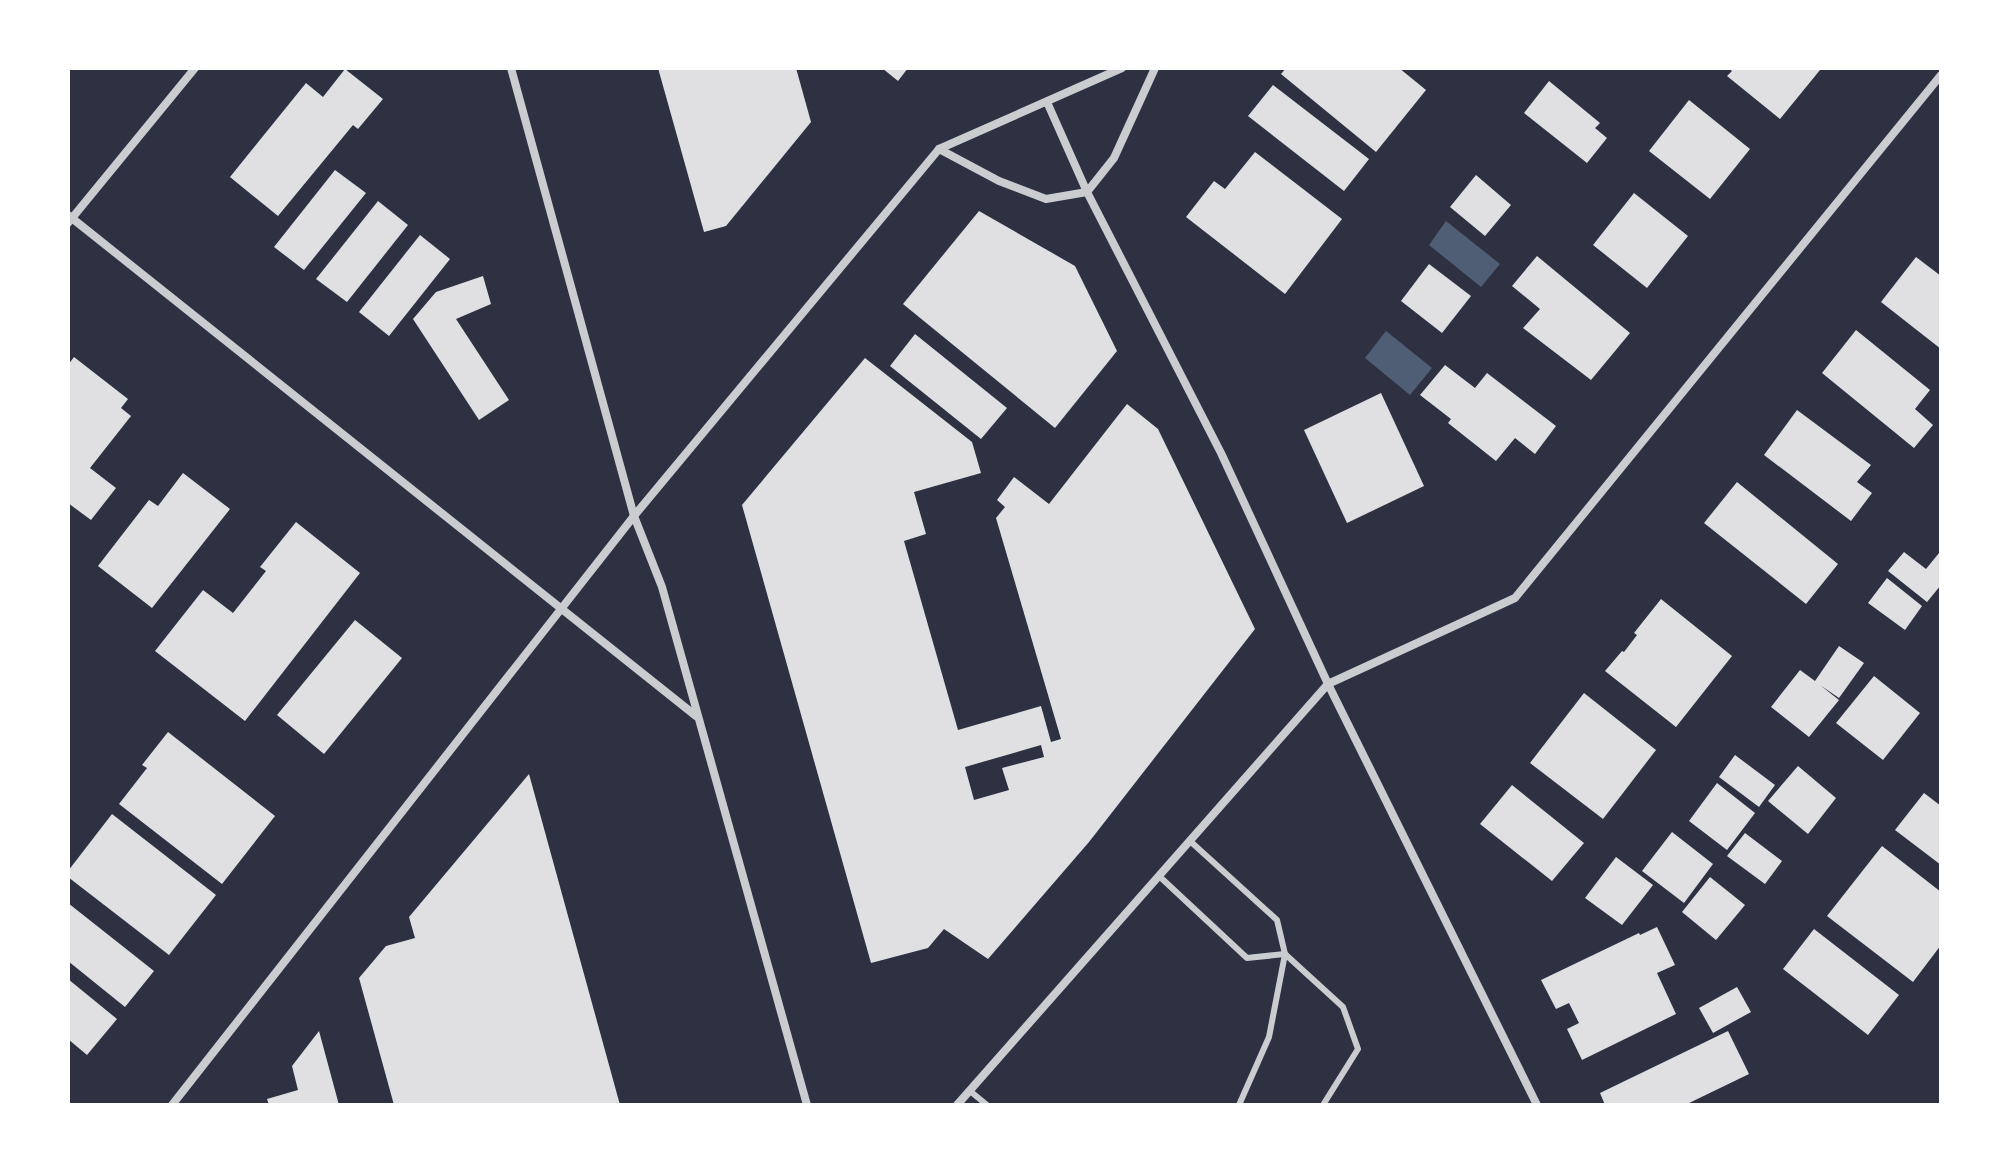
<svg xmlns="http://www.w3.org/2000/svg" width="2009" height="1173" font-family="'Fira Sans Condensed',sans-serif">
	<rect width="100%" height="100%" fill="#2d3142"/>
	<g fill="#4f5d75">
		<polygon points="1446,221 1500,264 1481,287 1429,245"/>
		<polygon points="1386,331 1432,368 1410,395 1365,358"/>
	</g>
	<g fill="#e0e0e3" fill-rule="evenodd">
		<polygon points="658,68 796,68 811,122 726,226 704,232"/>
		<polygon points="882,68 908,68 898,81"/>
		<polygon points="1286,68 1399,68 1426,90 1376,152 1281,74"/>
		<polygon points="1728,68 1818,68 1820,70 1780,119 1727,76 1732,71"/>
		<polygon points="345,69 383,99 358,129 353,125 278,216 230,177 306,83 323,97"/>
		<polygon points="1549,81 1600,123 1595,128 1607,138 1587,163 1524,113"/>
		<polygon points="1273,85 1369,159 1344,191 1248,116"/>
		<polygon points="1689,100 1750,149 1710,199 1649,151"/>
		<polygon points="1255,152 1342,219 1285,294 1186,217 1214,181 1225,189"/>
		<polygon points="335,170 366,193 304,270 274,247"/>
		<polygon points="1476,175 1511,205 1485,236 1450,207"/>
		<polygon points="1634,193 1688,236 1647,288 1593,245"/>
		<polygon points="378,201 408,225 347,302 316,279"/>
		<polygon points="979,211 1075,266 1117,351 1055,428 903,304"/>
		<polygon points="420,235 450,259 389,336 359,312"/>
		<polygon points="1537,256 1630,333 1591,380 1523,328 1540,309 1512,286"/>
		<polygon points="1916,257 1941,276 1941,349 1881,302"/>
		<polygon points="1429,264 1471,296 1442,333 1401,301"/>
		<polygon points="483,276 491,304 456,319 509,400 479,420 413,319 436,292"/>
		<polygon points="1856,330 1930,390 1915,409 1933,425 1914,448 1822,373"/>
		<polygon points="915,334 1007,408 981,439 890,366"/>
		<polygon points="74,357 128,399 121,408 131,416 90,468 116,488 91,520 68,503 68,365"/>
		<path d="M865,358L972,442L981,473L914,492L926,534L904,541L958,730L1041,706L1051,742L1061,739L996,518L1005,507L997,500L1014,477L1049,504L1127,404L1158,429L1255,629L1089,842L988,959L944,929L928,948L871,963L742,505ZM1041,745L1044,757L1002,768L1009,790L974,800L965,767Z"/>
		<polygon points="1445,365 1475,388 1487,373 1556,426 1535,454 1515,438 1496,461 1448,423 1451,419 1420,395"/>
		<polygon points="1381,393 1424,486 1347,523 1304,430"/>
		<polygon points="1797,410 1871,465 1857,482 1872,493 1851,521 1764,455"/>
		<polygon points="183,473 230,509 152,608 98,566 149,500 158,506"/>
		<polygon points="1737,482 1838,564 1806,604 1704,523"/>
		<polygon points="296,522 360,573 245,721 155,651 203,590 233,613 266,571 260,567"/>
		<polygon points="1904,552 1926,569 1939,553 1941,554 1941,585 1927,602 1888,571"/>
		<polygon points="1887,578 1922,606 1905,630 1868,603"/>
		<polygon points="1661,599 1732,656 1676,727 1605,671 1622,651 1624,652 1637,635 1634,633"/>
		<polygon points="355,620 402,658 324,754 277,715"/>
		<polygon points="1839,646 1864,663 1839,698 1820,685 1839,700 1809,737 1771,707 1800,670 1815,681"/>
		<polygon points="1874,676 1920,713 1883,760 1836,723"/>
		<polygon points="1584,693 1656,750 1603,819 1530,763"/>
		<polygon points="168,732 275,816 222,884 119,804 147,768 142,765"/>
		<polygon points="1735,755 1775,785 1759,807 1719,777"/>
		<polygon points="1798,766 1836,798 1808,834 1768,801"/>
		<polygon points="529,774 620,1105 394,1105 359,978 386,946 415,938 409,917"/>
		<polygon points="1717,783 1755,813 1727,850 1689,821"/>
		<polygon points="1512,785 1584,843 1552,881 1480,824"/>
		<polygon points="1924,793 1941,806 1941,865 1895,830"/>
		<polygon points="112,814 216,895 169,955 68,877 68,871"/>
		<polygon points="1672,832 1713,864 1684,903 1642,871"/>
		<polygon points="1745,833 1782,861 1765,884 1727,856"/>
		<polygon points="1882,846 1941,892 1941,945 1913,982 1827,916"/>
		<polygon points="1616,857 1653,885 1622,925 1585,898"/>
		<polygon points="1710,877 1745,905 1716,940 1682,912"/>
		<polygon points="68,903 154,971 125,1007 68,961"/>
		<polygon points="1657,927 1675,965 1657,973 1676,1014 1582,1060 1567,1029 1579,1023 1569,1003 1556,1009 1541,980 1639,933 1640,935"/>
		<polygon points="1814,929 1899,995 1868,1035 1783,969"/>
		<polygon points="68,979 117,1019 87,1055 68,1039"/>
		<polygon points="1737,987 1751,1012 1713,1033 1699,1008"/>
		<polygon points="319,1031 339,1105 269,1105 267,1099 298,1090 292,1066"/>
		<polygon points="1728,1031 1749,1074 1685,1105 1605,1105 1600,1093"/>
	</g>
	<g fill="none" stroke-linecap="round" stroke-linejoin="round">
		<g stroke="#caccd0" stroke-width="6">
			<polyline points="1190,841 1277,920 1285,954 1269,1037 1239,1105"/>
			<polyline points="1159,876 1247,958 1285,954 1343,1007 1358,1049 1323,1105"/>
			<polyline points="970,1091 987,1105"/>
		</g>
		<g stroke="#caccd0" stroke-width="8">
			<polyline points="511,68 634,516 662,587 807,1105"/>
			<polyline points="1047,102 1087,192 1114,158 1155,68"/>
			<polyline points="939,149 999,181 1046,199 1087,192 1221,453 1328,684 1537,1105"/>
			<polyline points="68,215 696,716"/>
			<polyline points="68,223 195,68"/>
			<polyline points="172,1105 634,516 939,149 1122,68"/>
			<polyline points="957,1105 1328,684 1515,598 1941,75"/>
		</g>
	</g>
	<rect width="2009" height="1173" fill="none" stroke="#ffffff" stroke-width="140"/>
</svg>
